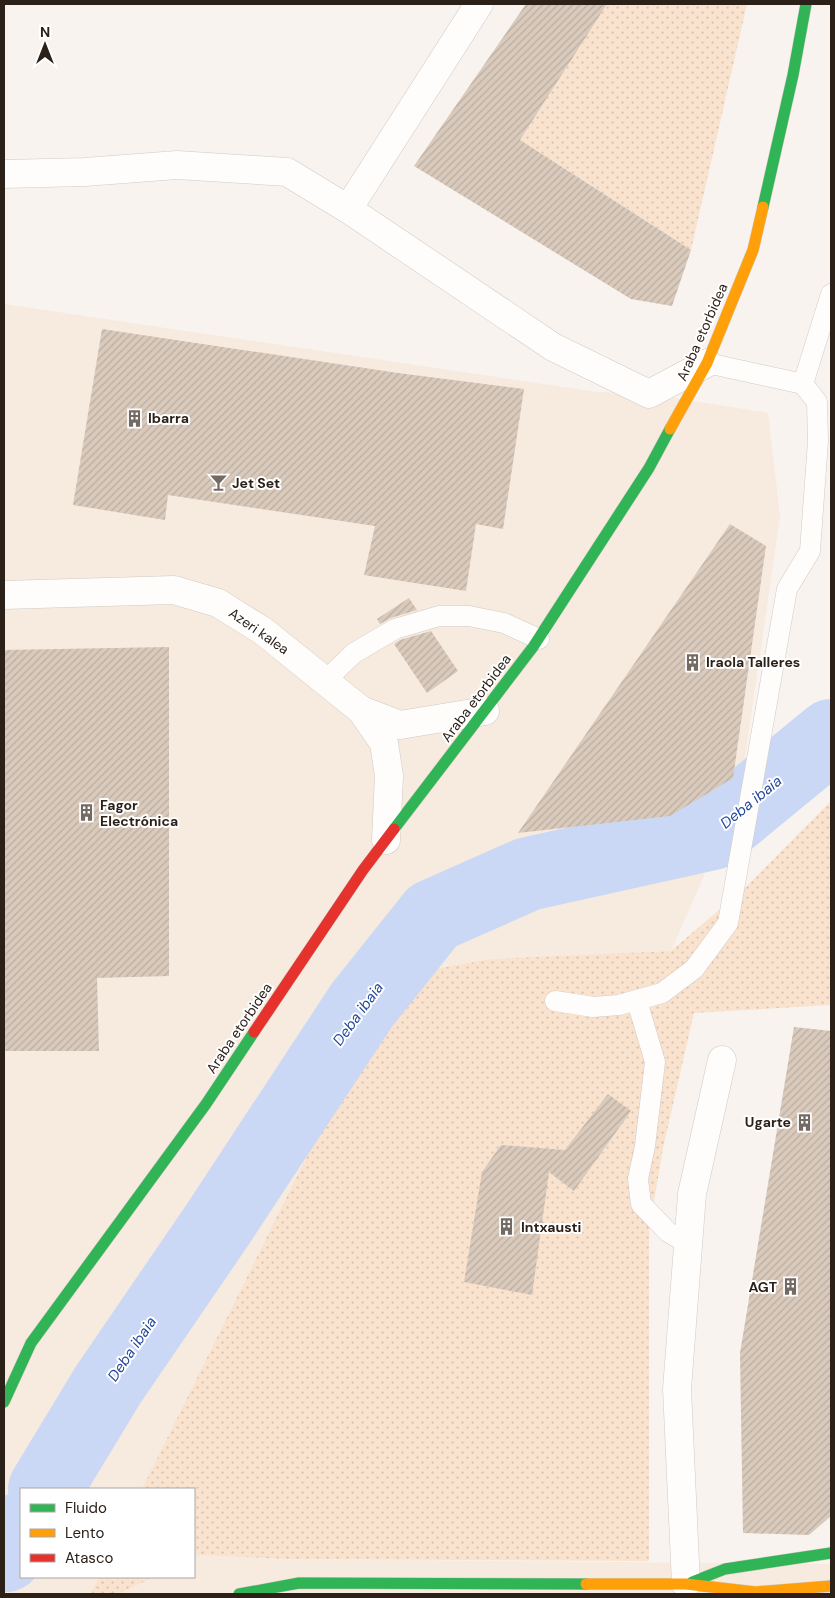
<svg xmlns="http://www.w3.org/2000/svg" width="835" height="1598" font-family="'DM Sans',sans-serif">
	<defs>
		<pattern id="green-dots" width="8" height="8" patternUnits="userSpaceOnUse" patternTransform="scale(1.25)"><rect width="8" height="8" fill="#f9e2ce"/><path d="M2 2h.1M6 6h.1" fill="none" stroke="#d6c2b0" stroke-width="1.8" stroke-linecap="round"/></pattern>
		<pattern id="building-hatch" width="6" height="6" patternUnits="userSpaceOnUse" patternTransform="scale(1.25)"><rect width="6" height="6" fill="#d9cabc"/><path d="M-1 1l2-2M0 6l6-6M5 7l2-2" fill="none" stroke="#baada1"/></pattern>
	</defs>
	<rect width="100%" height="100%" fill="#f8f3ee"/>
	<g fill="#f7eade">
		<polygon points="4,304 597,392 649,394 768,413 780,517 745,756 703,878 671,951 491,959 429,970 350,1069 142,1489 21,1489 21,1577 99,1577 91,1594 4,1594"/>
		<polygon points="199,1555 286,1559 831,1564 831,1594 118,1594 154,1577 194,1577 194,1558"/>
	</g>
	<g fill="url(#green-dots)">
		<polygon points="607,4 747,4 691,250 520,140"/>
		<polygon points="831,801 831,1005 694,1013 663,1148 649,1231 649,1561 286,1559 199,1555 194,1558 194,1489 142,1489 350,1069 429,970 491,959 671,951 746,887"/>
		<polygon points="99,1577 154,1577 118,1594 91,1594"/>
	</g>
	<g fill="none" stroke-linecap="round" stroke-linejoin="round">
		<g stroke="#cad8f6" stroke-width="74">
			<polyline points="45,1489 108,1385 218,1224 362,1005 433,916 528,874 713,833 831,736"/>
			<polyline points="6,1555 21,1529"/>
		</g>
	</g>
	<g fill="url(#building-hatch)">
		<polygon points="526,4 607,4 520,140 691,250 672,306 631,299 414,166"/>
		<polygon points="102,329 398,373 524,389 503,529 476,524 466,591 364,575 375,526 168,495 165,520 73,505"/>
		<polygon points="730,524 766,546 733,778 670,816 518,833"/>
		<polygon points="409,598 417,610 391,618 380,624 377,619"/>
		<polygon points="431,631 458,671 427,693 394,644 400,640"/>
		<polygon points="169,647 169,976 97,978 99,1051 4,1051 4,650"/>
		<polygon points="794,1027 831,1031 831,1516 809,1535 743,1533 740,1353"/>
		<polygon points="608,1094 631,1111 574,1191 549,1172 532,1295 464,1282 482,1172 501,1145 565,1150"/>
	</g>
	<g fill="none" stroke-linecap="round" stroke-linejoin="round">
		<defs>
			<g id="lane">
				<polyline points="707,363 803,384 831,294"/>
				<polyline points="325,681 354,653 395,629 439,616 469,616 504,623 539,639"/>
				<polyline points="555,1001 593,1007 619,1005 662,993 694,969 728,923 787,589 810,551 818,441 817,402 803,384"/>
				<polyline points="637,1001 655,1062 645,1146 638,1179 641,1204 668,1232 688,1244"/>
			</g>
			<g id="street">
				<polyline points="4,174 85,172 177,165 287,172 348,209 553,347 649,394 707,363"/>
				<polyline points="348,209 479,4"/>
				<polyline points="4,595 174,590 218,603 263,631 361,710 384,743 389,776 386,840"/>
				<polyline points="361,710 400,725 485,711"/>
				<polyline points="686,1584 677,1389 692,1194 722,1060"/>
			</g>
			<g id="fast">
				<polyline points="763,207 793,75 806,4"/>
				<polyline points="394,829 533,647 649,468 670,429"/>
				<polyline points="4,1402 31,1343 206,1104 254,1032"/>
				<polyline points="692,1582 725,1569 831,1553"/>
				<polyline points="239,1594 299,1583 586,1584"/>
			</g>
			<g id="slow">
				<polyline points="670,429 707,363 753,250 763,207"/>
				<polyline points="586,1584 686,1584 755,1592 831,1586"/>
			</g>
			<polyline id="jam" points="254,1032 363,870 394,829"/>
		</defs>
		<use href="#lane" stroke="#d1cac4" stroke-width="21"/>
		<use href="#street" stroke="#d1cac4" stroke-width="29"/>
		<use href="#fast" stroke="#d1cac4" stroke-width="12"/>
		<use href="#slow" stroke="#d1cac4" stroke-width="12"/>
		<use href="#jam" stroke="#d1cac4" stroke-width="12"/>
		<use href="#lane" stroke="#fefdfc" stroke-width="20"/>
		<use href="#street" stroke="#fefdfc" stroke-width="28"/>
		<use href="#fast" stroke="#30b455" stroke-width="11"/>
		<use href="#slow" stroke="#ff9f0a" stroke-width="11"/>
		<use href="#jam" stroke="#e5322d" stroke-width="11"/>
	</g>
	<defs>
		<symbol id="building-bare" viewBox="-9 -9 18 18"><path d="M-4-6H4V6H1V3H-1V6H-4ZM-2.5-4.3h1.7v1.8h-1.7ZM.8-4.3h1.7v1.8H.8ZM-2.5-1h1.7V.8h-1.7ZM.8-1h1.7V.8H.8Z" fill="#736a64" stroke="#fff" stroke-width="2.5" paint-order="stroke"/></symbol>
		<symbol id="bar-bare" viewBox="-9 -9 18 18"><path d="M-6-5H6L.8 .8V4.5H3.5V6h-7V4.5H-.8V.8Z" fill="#736a64" stroke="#fff" stroke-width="2.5" paint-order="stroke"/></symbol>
	</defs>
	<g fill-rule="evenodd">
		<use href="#building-bare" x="122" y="406" width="25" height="25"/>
		<use href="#bar-bare" x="206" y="470" width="25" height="25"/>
		<use href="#building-bare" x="680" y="650" width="25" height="25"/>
		<use href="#building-bare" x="74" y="800" width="25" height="25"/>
		<use href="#building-bare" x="792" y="1110" width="25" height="25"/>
		<use href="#building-bare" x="494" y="1214" width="25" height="25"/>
		<use href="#building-bare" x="778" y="1274" width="25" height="25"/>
	</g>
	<g text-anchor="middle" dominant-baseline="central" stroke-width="4" stroke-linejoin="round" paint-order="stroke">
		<g font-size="14" fill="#2c2119" stroke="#fff">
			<text transform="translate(702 332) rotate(-66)">Araba etorbidea</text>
			<text transform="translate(259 631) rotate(35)">Azeri kalea</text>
			<text transform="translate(476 698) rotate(-53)">Araba etorbidea</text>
			<text transform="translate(239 1028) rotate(-56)">Araba etorbidea</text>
		</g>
		<g font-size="14" font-weight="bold" fill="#2c2119" stroke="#fff" text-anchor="start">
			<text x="148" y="418">Ibarra</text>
			<text x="232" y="483">Jet Set</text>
			<text x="706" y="662">Iraola Talleres</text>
			<text x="100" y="805">Fagor<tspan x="100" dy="16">Electrónica</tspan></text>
			<text x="791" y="1122" text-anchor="end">Ugarte</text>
			<text x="521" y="1227">Intxausti</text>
			<text x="777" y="1287" text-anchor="end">AGT</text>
		</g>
		<g font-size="15" font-style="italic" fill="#26499b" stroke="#fff">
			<text transform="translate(751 802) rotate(-39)">Deba ibaia</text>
			<text transform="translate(358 1014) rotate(-54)">Deba ibaia</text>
			<text transform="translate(132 1349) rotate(-56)">Deba ibaia</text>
		</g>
	</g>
	<rect width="835" height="1598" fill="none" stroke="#2c2119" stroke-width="10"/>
	<rect x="20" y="1488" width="175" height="90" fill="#ffffff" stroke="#aba6a3"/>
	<rect x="30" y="1504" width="25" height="8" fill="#30b455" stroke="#aba6a3"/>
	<text x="65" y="1513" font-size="15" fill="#2c2119">Fluido</text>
	<rect x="30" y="1529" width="25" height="8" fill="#ff9f0a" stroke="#aba6a3"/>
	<text x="65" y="1538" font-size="15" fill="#2c2119">Lento</text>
	<rect x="30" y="1554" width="25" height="8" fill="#e5322d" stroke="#aba6a3"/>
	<text x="65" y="1563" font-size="15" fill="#2c2119">Atasco</text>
	<g transform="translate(45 45)" stroke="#ffffff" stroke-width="4" paint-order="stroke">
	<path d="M0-4L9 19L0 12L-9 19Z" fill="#2c2119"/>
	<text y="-8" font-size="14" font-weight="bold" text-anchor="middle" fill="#2c2119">N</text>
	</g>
</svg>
